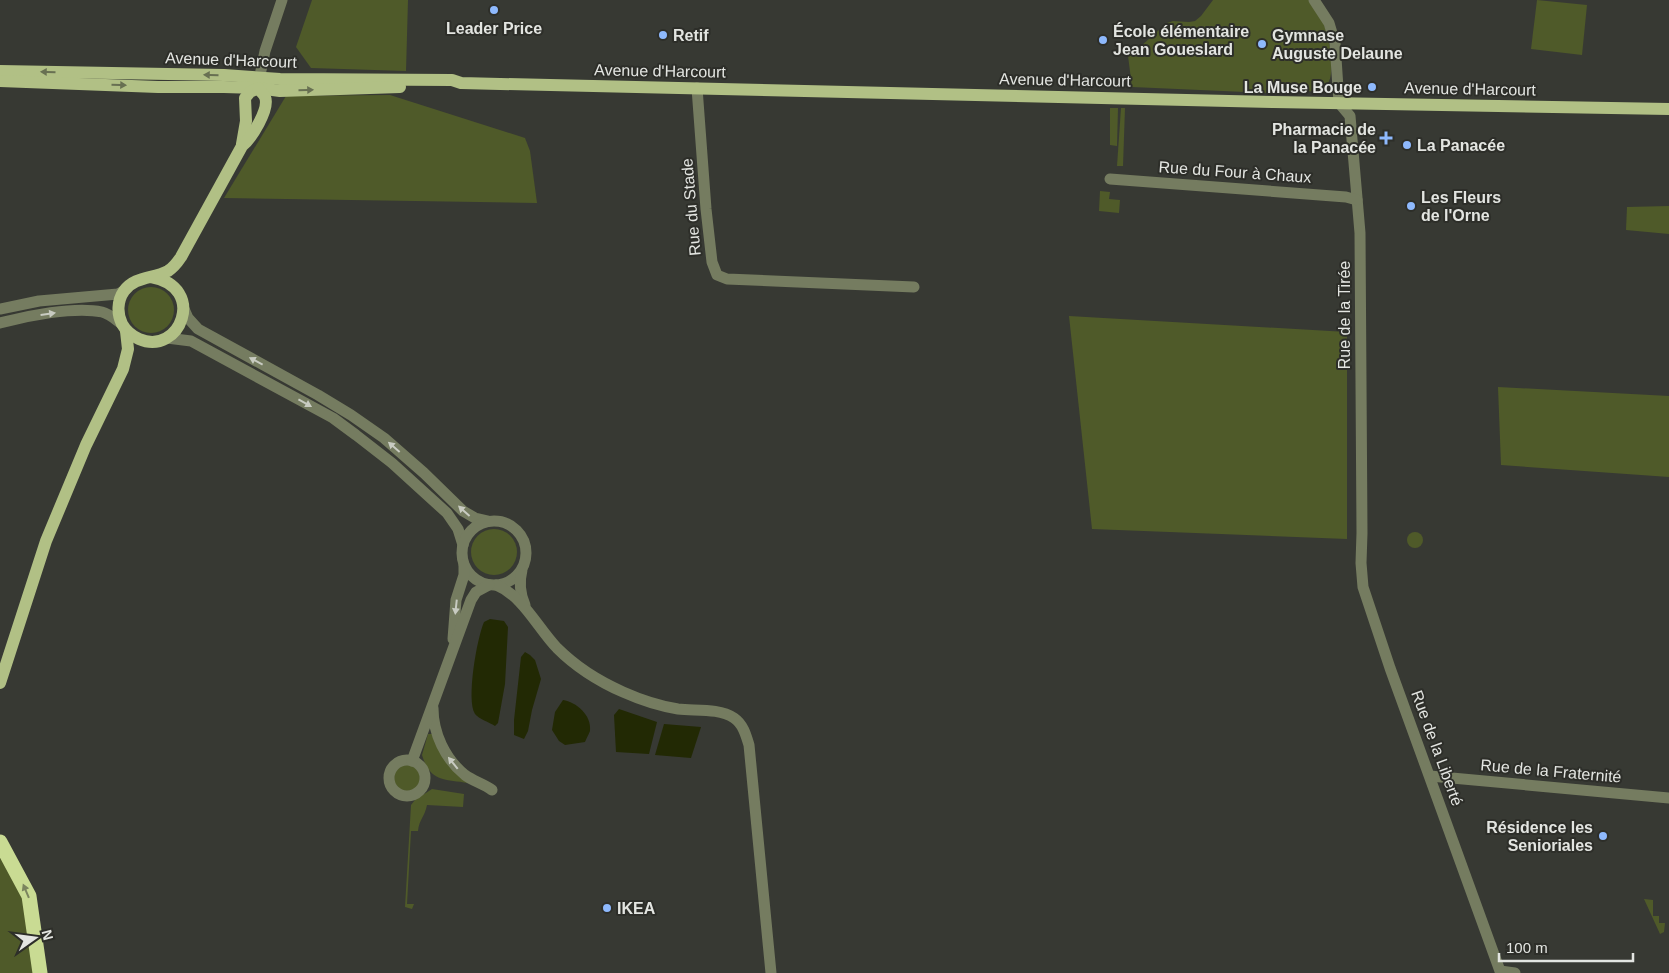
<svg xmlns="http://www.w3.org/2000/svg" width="1669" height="973" font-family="Helvetica,sans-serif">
	<rect width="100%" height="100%" fill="#373933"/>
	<g fill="#4f5a29">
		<polygon points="312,0 408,0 406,71 311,68 296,47"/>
		<path d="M1213,0H1309C1313,6 1318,13 1322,20C1329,34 1341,85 1319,91L1268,93L1132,87L1127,48L1141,46L1167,23L1173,21L1189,22L1195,21L1201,16Z"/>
		<polygon points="1537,0 1587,5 1582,55 1531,49"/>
		<polygon points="390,95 525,138 530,151 537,203 224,198 286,96"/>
		<polygon points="1110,108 1118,108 1117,146 1110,145"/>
		<polygon points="1121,108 1125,108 1123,166 1117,166"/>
		<polygon points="1100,191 1110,192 1109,199 1120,200 1119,213 1099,211"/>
		<polygon points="1669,206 1669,234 1626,230 1627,207"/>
		<circle cx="151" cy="310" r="23"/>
		<polygon points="1069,316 1347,332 1347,539 1092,529"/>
		<polygon points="1498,387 1669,396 1669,477 1501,465"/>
		<circle cx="494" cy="552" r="23"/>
		<circle cx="1415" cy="540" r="8"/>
		<path d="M428,734H433L468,783C444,779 430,782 422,755Z"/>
		<circle cx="407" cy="778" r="13"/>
		<path d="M432,789L464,794L463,807L427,805C425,816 419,820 418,831H411L407,904H414L412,909L405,907L411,805L415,800Z"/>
		<polygon points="0,857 25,900 36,973 0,973"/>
		<polygon points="1644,899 1653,900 1653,916 1659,916 1659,923 1665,923 1664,932 1660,934"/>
	</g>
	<g fill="#222904">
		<path d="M490,619L504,621L508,627L505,684L498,723L495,726C489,722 479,719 475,714C466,700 477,638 484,622Z"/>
		<polygon points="525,652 530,655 535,660 541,679 532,710 528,731 524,739 514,735 514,720 521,657"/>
		<path d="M563,700C576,702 592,715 590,731C589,734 586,739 585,742L565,745L559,741L552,730L555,712Z"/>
		<polygon points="619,709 657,722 649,754 616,752 614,715"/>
		<polygon points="664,724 701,727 691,758 655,755"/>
	</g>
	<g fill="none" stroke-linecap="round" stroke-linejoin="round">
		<g stroke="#757c60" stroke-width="11">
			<polyline points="1314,0 1329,23 1335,43 1339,103 1350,116 1360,233 1362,533 1361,563 1363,587 1390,668 1500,971 1515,973"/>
			<polyline points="258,85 265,51 282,0"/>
			<polyline points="697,88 706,209 712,262 717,275 727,279 914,287"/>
			<polyline points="1110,179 1346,197 1357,200"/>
			<polyline points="0,309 39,301 118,294 124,291"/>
			<polyline points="184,309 188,318 198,329 318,395 351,415 384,438 424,473 463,511 475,518 488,521"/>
			<path d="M0,323C26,316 75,306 102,312C110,314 116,320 122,324"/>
			<polyline points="167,338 191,341 333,418 356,435 392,463 447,513 458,529 463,545"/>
			<circle cx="494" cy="553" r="32"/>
			<path d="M522,570C519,582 520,594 525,605"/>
			<path d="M496,585C523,596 537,627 557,648C576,667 598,681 623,692C641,700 659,706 678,709C696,711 719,708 734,718C743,724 746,735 749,745L771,973"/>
			<polyline points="453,639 456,600 464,575 464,565"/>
			<path d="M433,708C433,733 445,759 465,775C473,781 484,784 492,790"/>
			<circle cx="407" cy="778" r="18"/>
			<polyline points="412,761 471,600 476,592 489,585"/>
			<polyline points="1430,776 1669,798"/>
		</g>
		<g stroke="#b1c085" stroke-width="12">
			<polyline points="0,71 224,75 280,79 452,80 461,83 1273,102 1669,109"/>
			<polyline points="0,81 158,87 224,87 258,88 280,91 400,87"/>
			<polyline points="242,144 246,121 245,98 250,92 258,88"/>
			<path d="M151,277C208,287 180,357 139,339C132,336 126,331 122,324C117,314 117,301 124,291C135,276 153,279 168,271C173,268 177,263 181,257L242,146C251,139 270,109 265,97C264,94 260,91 258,88"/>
			<polyline points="0,683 46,541 86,445 123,369 128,349 126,331"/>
		</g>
		<polyline stroke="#c9db93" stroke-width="15" points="0,842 29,896 40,973"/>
	</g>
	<defs><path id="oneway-solid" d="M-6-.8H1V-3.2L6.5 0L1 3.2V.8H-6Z" transform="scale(1.25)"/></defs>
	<g fill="#687052">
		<use href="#oneway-solid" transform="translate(48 72) rotate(-179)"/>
		<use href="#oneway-solid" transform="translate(211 75) rotate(-179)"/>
		<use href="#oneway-solid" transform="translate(119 85) rotate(2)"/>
		<use href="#oneway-solid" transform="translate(306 90) rotate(-2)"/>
	</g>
	<g fill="#c8cbc1">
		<use href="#oneway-solid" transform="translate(48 314) rotate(-8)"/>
		<use href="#oneway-solid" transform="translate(256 361) rotate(-152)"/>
		<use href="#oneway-solid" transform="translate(305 403) rotate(29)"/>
		<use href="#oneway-solid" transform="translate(394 447) rotate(-139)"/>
		<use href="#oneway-solid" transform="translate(464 511) rotate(-138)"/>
		<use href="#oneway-solid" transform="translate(456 607) rotate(96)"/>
		<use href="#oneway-solid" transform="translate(453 763) rotate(-129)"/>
	</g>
	<use fill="#7b845e" href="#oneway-solid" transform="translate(26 891) rotate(-113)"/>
	<g fill="#8eb9fd" stroke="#2d2e29" stroke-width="2">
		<circle cx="494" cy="10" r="5"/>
		<circle cx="663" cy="35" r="5"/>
		<circle cx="1103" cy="40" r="5"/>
		<circle cx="1262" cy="44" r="5"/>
		<circle cx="1372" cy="87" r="5"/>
		<path d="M1383.5 130.5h5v5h5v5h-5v5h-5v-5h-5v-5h5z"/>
		<circle cx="1407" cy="145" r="5"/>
		<circle cx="1411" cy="206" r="5"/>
		<circle cx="1603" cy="836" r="5"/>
		<circle cx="607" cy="908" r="5"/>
	</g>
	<g text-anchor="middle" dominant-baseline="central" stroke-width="4" stroke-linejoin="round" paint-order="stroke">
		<g font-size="16" font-weight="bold" fill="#e3e5e1" stroke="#2d2e29" text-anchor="start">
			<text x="494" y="28" text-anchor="middle">Leader Price</text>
			<text x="1113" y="31">École élémentaire<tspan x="1113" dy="18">Jean Goueslard</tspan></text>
			<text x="673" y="35">Retif</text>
			<text x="1272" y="35">Gymnase<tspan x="1272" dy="18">Auguste Delaune</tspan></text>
			<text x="1362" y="87" text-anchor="end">La Muse Bouge</text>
			<text x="1376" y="129" text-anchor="end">Pharmacie de<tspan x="1376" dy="18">la Panacée</tspan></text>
			<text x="1417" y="145">La Panacée</text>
			<text x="1421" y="197">Les Fleurs<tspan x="1421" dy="18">de l'Orne</tspan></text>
			<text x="1593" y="827" text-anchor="end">Résidence les<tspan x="1593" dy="18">Senioriales</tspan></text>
			<text x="617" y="908">IKEA</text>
		</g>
		<g font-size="16" fill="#e3e5e1" stroke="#2d2e29">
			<text transform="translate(231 60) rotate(2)">Avenue d'Harcourt</text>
			<text transform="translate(660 71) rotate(1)">Avenue d'Harcourt</text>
			<text transform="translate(1065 80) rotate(1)">Avenue d'Harcourt</text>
			<text transform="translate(1470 89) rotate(1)">Avenue d'Harcourt</text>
			<text transform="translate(1235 172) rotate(4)">Rue du Four à Chaux</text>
			<text transform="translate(691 207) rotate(-95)">Rue du Stade</text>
			<text transform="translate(1344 315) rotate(-90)">Rue de la Tirée</text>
			<text transform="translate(1437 748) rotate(70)">Rue de la Liberté</text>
			<text transform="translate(1551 771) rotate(5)">Rue de la Fraternité</text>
		</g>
	</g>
	<g transform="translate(35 938) rotate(76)" stroke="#2d2e29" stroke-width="4" paint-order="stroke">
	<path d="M0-4L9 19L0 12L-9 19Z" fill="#e3e5e1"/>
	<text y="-8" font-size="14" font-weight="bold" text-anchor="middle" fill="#e3e5e1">N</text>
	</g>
	<path d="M1499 953v8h134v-8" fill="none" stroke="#e3e5e1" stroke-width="2.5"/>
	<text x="1506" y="953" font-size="15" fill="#e3e5e1" stroke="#2d2e29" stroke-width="4" paint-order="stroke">100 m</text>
</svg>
